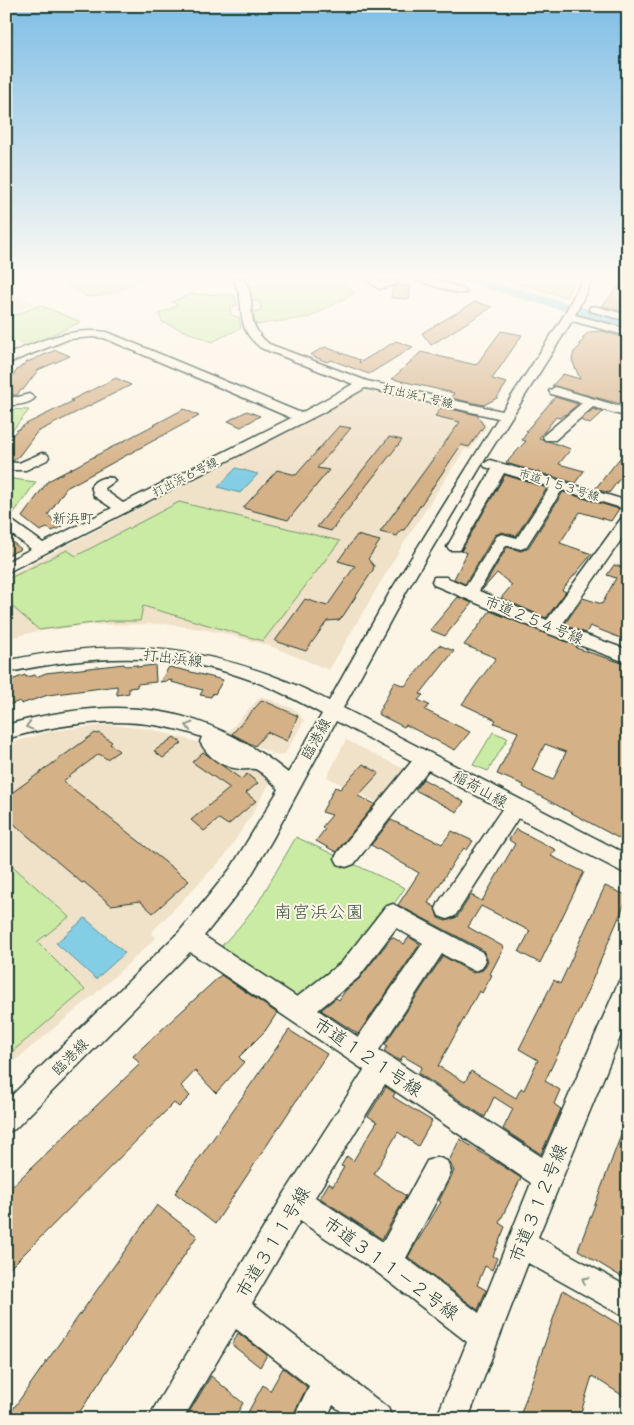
<svg xmlns="http://www.w3.org/2000/svg" width="634" height="1425" font-family="'Shantell Sans','Klee One',sans-serif">
	<rect width="100%" height="100%" fill="#fcf5e5"/>
	<filter id="ink" filterUnits="userSpaceOnUse"><feTurbulence type="fractalNoise" baseFrequency=".02" numOctaves="2"/><feDisplacementMap in="SourceGraphic" scale="10" xChannelSelector="R" yChannelSelector="G"/><feConvolveMatrix kernelMatrix="1 2 1 2 8 2 1 2 1" color-interpolation-filters="sRGB"/></filter>
	<g filter="url(#ink)">
		<g fill="#f0e1c9">
			<polygon points="6,291 35,303 6,314"/>
			<polygon points="361,391 368,391 477,416 487,426 470,450 465,449 405,541 329,670 270,646 218,632 168,624 91,625 33,632 6,639 6,577 319,415 354,393"/>
			<polygon points="261,696 296,710 304,721 285,754 278,756 227,733"/>
			<polygon points="108,725 150,729 197,742 205,752 209,750 258,766 272,779 251,816 225,856 151,933 156,938 94,995 6,1068 6,745 51,731"/>
			<polygon points="346,740 408,771 380,804 327,777"/>
		</g>
		<g fill="#caeba3" stroke="#74946c">
			<path d="M69,278H146C127,286 107,298 86,297L83,293L69,287L67,283Z"/>
			<polygon points="243,278 333,278 344,281 355,293 310,317 254,325 252,312 261,310 260,302 251,300 249,284"/>
			<polygon points="501,278 575,278 566,297"/>
			<polygon points="191,294 234,295 237,305 230,307 231,315 239,317 241,328 212,342 162,322 159,314 178,305 172,302"/>
			<polygon points="40,305 81,322 27,346 6,336 6,319"/>
			<polygon points="6,409 29,410 6,438"/>
			<polygon points="6,478 36,482 13,514 6,510"/>
			<polygon points="179,502 340,541 263,641 143,606 140,621 108,621 39,630 6,601 6,580 67,550 76,556"/>
			<polygon points="493,732 508,738 488,771 473,765"/>
			<polygon points="296,837 405,888 349,968 299,1007 216,952 240,926 258,903"/>
			<polygon points="6,860 69,917 37,942 85,990 6,1057"/>
		</g>
		<g fill="#83cee4" stroke="#5b949e">
			<polygon points="236,468 258,474 240,493 218,487"/>
			<polygon points="85,918 125,953 96,979 56,943"/>
		</g>
		<g fill="none" stroke-linecap="round" stroke-linejoin="round">
			<polygon fill="#83cee4" fill-rule="evenodd" points="458,278 479,278 628,320 628,329 460,281"/>
		</g>
		<g fill="#d5b187" stroke="#1f3d34" fill-rule="evenodd">
			<polygon points="626,278 628,313 602,306"/>
			<polygon points="398,285 411,286 409,299 391,298 393,287"/>
			<polygon points="475,302 492,307 431,345 422,333"/>
			<polygon points="501,331 522,335 492,379 507,383 497,398 484,405 450,398 454,393 392,379 421,352 476,365"/>
			<polygon points="603,331 628,339 628,406 552,386 563,374 580,379 572,360 574,352 581,345 579,344 584,339 582,338 589,332"/>
			<polygon points="396,341 413,347 369,374 331,360 327,362 310,355 325,347 360,360 359,363"/>
			<polygon points="56,350 70,356 38,370 23,390 21,390 17,395 6,395 6,385 17,370 27,362"/>
			<polygon points="116,378 131,385 37,432 19,456 13,461 6,460 6,443 16,431 26,424 73,401 71,400"/>
			<polygon points="555,397 578,404 565,415 563,415 560,418 556,417 539,438 571,449 559,464 584,471 575,483 506,463 526,441 522,440 528,431 526,431"/>
			<polygon points="442,407 477,415 484,426 469,447 461,445 404,530 401,530 397,536 380,532 460,422 435,416"/>
			<polygon points="184,409 199,416 66,488 48,515 62,527 52,531 47,528 40,531 22,517 48,481"/>
			<polygon points="593,409 603,412 590,424 580,420"/>
			<polygon points="247,411 260,416 241,427 228,421"/>
			<polygon points="339,426 351,428 317,468 329,470 288,520 243,508 277,470 296,475"/>
			<polygon points="389,437 402,440 331,531 317,527"/>
			<polygon points="628,448 628,480 620,478 609,493 595,489"/>
			<polygon points="505,475 547,488 516,536 502,532 495,535 465,584 454,579 467,553 461,551"/>
			<polygon points="563,492 619,509 611,521 580,512 560,543 592,554 562,590 566,592 546,618 501,598 512,585 497,573 482,590 507,547 521,551 528,548"/>
			<polygon points="357,535 380,541 368,559 374,566 373,570 343,616 339,620 327,621 306,651 275,641 305,599 327,606 355,566 338,561"/>
			<polygon points="6,537 21,549 6,556"/>
			<polygon points="628,557 628,641 590,626 586,633 564,625 583,598 602,604 616,578 607,575 614,565 622,567"/>
			<polygon points="458,597 472,603 445,636 430,630"/>
			<path d="M490,611L577,646L576,648L628,665V805L624,815L628,816V836L624,841L523,787L524,785L497,774L518,732L494,723L496,720L462,704L496,658L464,645ZM545,744L566,752L553,780L532,770Z"/>
			<polygon points="439,645 454,651 420,694 423,695 418,700 429,705 425,710 470,732 455,750 406,725 404,727 378,714 394,682 405,686"/>
			<polygon points="124,664 125,666 137,665 137,667 155,665 156,682 137,684 137,687 129,688 129,693 117,695 117,686 48,695 21,704 20,701 6,706 6,682 25,675 26,677 35,675 36,677 46,673"/>
			<polygon points="169,667 179,669 223,680 215,694 213,693 211,697 200,695 203,690 171,682 172,680 160,682"/>
			<polygon points="262,700 298,716 287,741 267,732 255,746 232,734"/>
			<polygon points="95,733 97,734 99,733 112,742 110,744 119,751 107,759 99,754 63,781 189,881 153,913 140,901 111,905 84,882 82,883 6,817 6,797"/>
			<polygon points="174,737 182,743 163,758 154,751"/>
			<polygon points="203,752 241,779 247,774 258,783 246,793 256,801 228,825 219,819 204,831 191,820 230,788 192,762"/>
			<polygon points="363,764 379,773 358,796 375,804 336,852 316,841 325,829 322,827 332,815 322,812 335,787 340,789"/>
			<polygon points="423,779 464,802 457,812 415,790"/>
			<polygon points="391,820 442,844 452,831 473,841 467,850 464,848 455,860 428,903 435,907 438,918 446,921 457,917 471,895 482,901 515,844 509,840 516,829 556,850 551,856 584,872 540,963 519,952 530,931 481,906 468,927 504,947 490,974 492,975 482,993 479,991 438,1066 465,1082 471,1071 516,1098 521,1088 524,1090 538,1060 519,1049 554,980 560,984 605,886 628,896 585,997 545,1081 560,1090 554,1104 561,1109 541,1154 503,1129 513,1109 494,1097 485,1117 418,1073 422,1067 403,1056 400,1061 384,1051 388,1046 385,1044 443,956 473,973 483,970 488,961 483,950 398,905 419,873 371,845"/>
			<polygon points="392,937 404,944 409,937 420,944 358,1034 321,1010 336,998 339,1000 345,991 359,979"/>
			<polygon points="221,975 277,1013 265,1031 239,1057 244,1062 216,1093 195,1071 181,1086 190,1096 179,1107 174,1103 6,1272 6,1192 140,1064 133,1056"/>
			<polygon points="289,1030 327,1054 215,1224 175,1193"/>
			<polygon points="386,1087 395,1093 393,1097 432,1121 418,1146 398,1132 374,1174 406,1196 382,1239 320,1198 329,1183 333,1186 344,1167 341,1166 347,1156 353,1161 377,1122 368,1116"/>
			<polygon points="627,1119 628,1119 628,1281 578,1250"/>
			<polygon points="460,1139 521,1178 499,1223 505,1227 493,1256 497,1258 492,1270 485,1266 477,1285 486,1290 478,1310 408,1257 441,1202 439,1201 454,1171 449,1161"/>
			<polygon points="157,1205 197,1236 75,1419 6,1419"/>
			<polygon points="563,1290 628,1330 628,1399 592,1376 579,1419 519,1419"/>
			<polygon points="238,1333 267,1355 260,1367 232,1345"/>
			<polygon points="283,1368 307,1387 291,1419 253,1419 247,1414 263,1385 270,1391"/>
			<polygon points="211,1376 243,1403 234,1419 185,1419"/>
		</g>
		<g fill="none" stroke-linecap="round" stroke-linejoin="round">
			<defs>
				<g id="minor">
					<path d="M232,278H242C261,301 240,321 269,344L367,381L502,411L563,317L583,278H593L575,315L628,329V336L572,321L487,456L406,592L343,708L628,855V875L518,818L455,916L447,919L439,916L436,909L439,902L502,809L428,770L354,864L346,867L338,864L335,858L338,852L412,761L336,721L272,840L247,882L204,936L297,997L342,962L385,907L393,904L482,952L486,960L482,968L474,971L442,954L379,1050L542,1157L619,981L628,978V1018L538,1237L628,1287V1319L528,1263L468,1419H436L467,1342L378,1273L300,1221L252,1303L388,1408L393,1419H351L333,1405L326,1419H293L309,1386L236,1329L183,1419H149L154,1408L286,1191L364,1070L190,952L15,1129L6,1133V1101L180,931L231,868L279,789C274,784 261,771 255,769C251,768 244,770 240,769C221,767 209,758 200,742L202,737C137,714 72,720 6,739V725C114,695 200,701 288,773L322,714C296,700 270,686 242,677C167,651 83,656 6,673V661C123,635 222,646 329,701L390,592L498,418L365,388L322,413L6,573V562L31,549L6,530V519L11,520L43,543L112,508L94,496L91,486C95,479 105,476 113,478L115,481L105,488L106,491L123,503L291,418L104,338L93,337L69,339L6,364V355C39,341 70,327 107,332L301,413L353,384L261,348C230,324 250,304 232,278ZM396,928L423,943L358,1037L318,1010L358,978ZM385,1084L531,1183L479,1313L406,1258L447,1181L451,1171L447,1161L437,1157L427,1161L383,1242L315,1197Z"/>
					<polygon points="364,278 375,278 381,282 393,279 398,282 397,284 379,289"/>
					<polygon points="415,278 430,278 465,289 466,291 465,293 457,293 416,280"/>
					<polygon points="594,306 628,315 628,321 590,311 589,309 590,307"/>
					<polygon points="555,387 628,409 628,417 593,407 555,440 545,440 543,437 545,434 582,403 551,394 549,391"/>
					<path d="M29,394L35,398C28,405 16,405 6,405V397H18Z"/>
					<polygon points="42,453 47,454 49,457 47,460 26,470 6,470 6,462 19,463"/>
					<polygon points="490,460 628,501 628,510 562,490 526,547 521,549 506,545 479,591 547,620 623,516 628,515 628,530 561,626 628,650 628,663 544,632 434,585 432,581 434,577 446,577 466,586 497,536 502,534 517,538 550,487 504,473 460,550 450,550 447,547 492,469 485,467 483,464"/>
				</g>
			</defs>
			<use href="#minor" stroke="#1f3d34" stroke-width="3"/>
			<use href="#minor" fill="#fcf5e5" fill-rule="evenodd"/>
		</g>
		<defs><path id="oneway-chevron" d="M-2-3.5L2.5 0L-2 3.5" fill="none" stroke-width="1.6" stroke-linecap="round" stroke-linejoin="round" transform="scale(1.25)"/></defs>
		<g stroke="#8e998c">
			<use href="#oneway-chevron" transform="translate(29 726) rotate(165)"/>
			<use href="#oneway-chevron" transform="translate(189 726) rotate(-164)"/>
			<use href="#oneway-chevron" transform="translate(585 1280) rotate(-150)"/>
		</g>
	</g>
	<linearGradient id="sky" x2="0" y2="1"><stop stop-color="#7fbee6"/><stop offset="0.58" stop-color="#fefaf3"/><stop offset="1" stop-color="#fefaf3" stop-opacity="0"/></linearGradient>
	<rect width="634" height="477" fill="url(#sky)"/>
	<g text-anchor="middle" dominant-baseline="central" stroke-width="4" stroke-linejoin="round" paint-order="stroke">
		<g font-size="12" fill="#1f3d34" stroke="#fcf5e5">
			<text transform="translate(418 396) rotate(13)">打出浜１号線</text>
			<text transform="translate(185 477) rotate(-27)">打出浜６号線</text>
			<text transform="translate(559 485) rotate(17)">市道１５３号線</text>
		</g>
		<g font-size="14" fill="#1f3d34" stroke="#fcf5e5">
			<text x="73" y="518">新浜町</text>
		</g>
		<g font-size="15" fill="#1f3d34" stroke="#fcf5e5">
			<text transform="translate(534 620) rotate(22)">市道２５４号線</text>
			<text transform="translate(173 658) rotate(7)">打出浜線</text>
			<text transform="translate(316 739) rotate(-61)">臨港線</text>
			<text transform="translate(480 789) rotate(29)">稲荷山線</text>
			<text transform="translate(70 1057) rotate(-45)">臨港線</text>
		</g>
		<g font-size="18" fill="#395745" stroke="#fcf5e5">
			<text x="319" y="912">南宮浜公園</text>
		</g>
		<g font-size="18" fill="#1f3d34" stroke="#fcf5e5">
			<text transform="translate(368 1057) rotate(34)">市道１２１号線</text>
			<text transform="translate(538 1203) rotate(-68)">市道３１２号線</text>
			<text transform="translate(273 1242) rotate(-59)">市道３１１号線</text>
			<text transform="translate(391 1268) rotate(36)">市道３１１－２号線</text>
		</g>
	</g>
	<rect width="634" height="1425" fill="none" stroke="#fcf5e5" stroke-width="25"/>
	<rect x="12" y="12" width="609" height="1400" fill="none" stroke="#1f3d34" stroke-width="2" filter="url(#ink)"/>
</svg>
